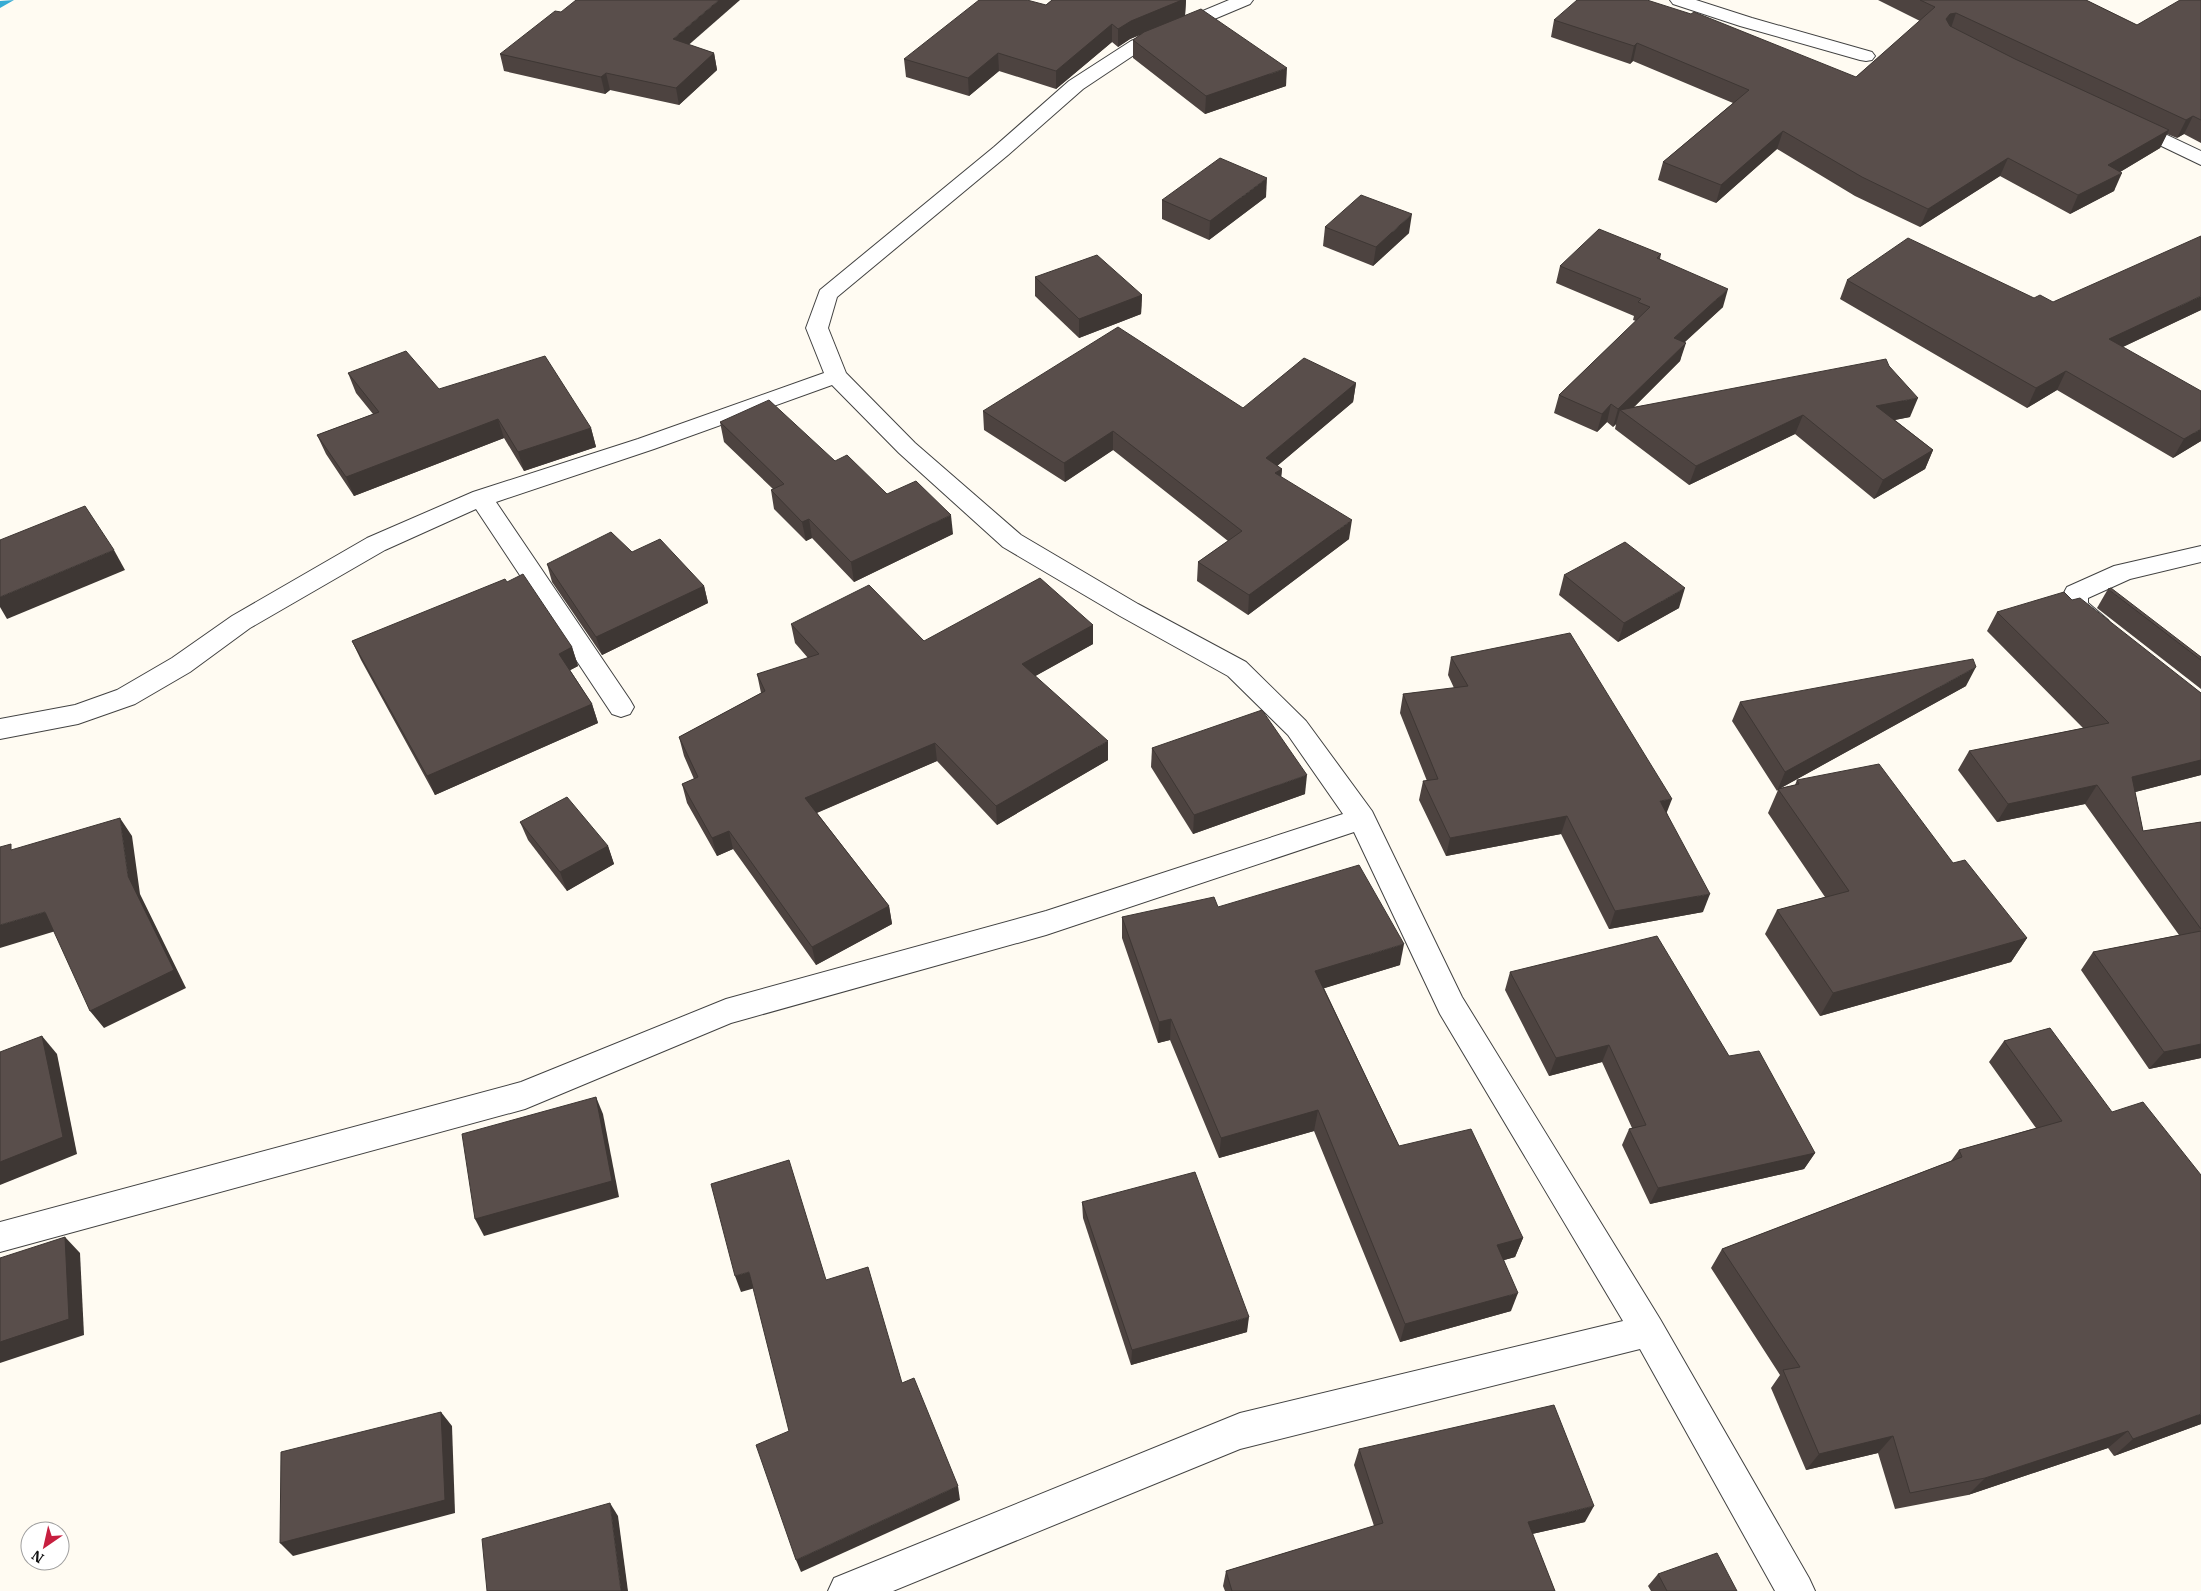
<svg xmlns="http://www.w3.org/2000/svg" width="2201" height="1591" font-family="'IBM Plex Serif',serif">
	<rect width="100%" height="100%" fill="#fffbf2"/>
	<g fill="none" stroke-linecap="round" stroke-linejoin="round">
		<polygon fill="#37acd4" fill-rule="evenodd" points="14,0 0,8 0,1"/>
		<defs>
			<g id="minor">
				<polygon points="1229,0 1253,0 1250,4 1143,49 1083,89 1008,155 837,297 828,328 846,373 915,443 1021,535 1138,604 1246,662 1306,721 1372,811 1462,997 1660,1319 1809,1578 1815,1591 1775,1591 1640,1349 1240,1449 893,1591 828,1591 834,1578 1240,1413 1623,1321 1440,1014 1354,832 1046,935 731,1023 525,1109 0,1252 0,1222 521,1082 726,999 1046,911 1343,814 1288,735 1228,676 1120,616 1003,547 899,453 832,385 654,449 496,502 630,700 634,707 630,714 621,717 612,714 476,509 385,550 250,628 190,672 135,704 78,724 0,739 0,719 75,705 117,690 172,658 232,616 367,538 473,492 638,439 824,373 806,328 820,290 994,147 1069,81 1131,41"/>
				<polygon points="1670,0 1696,0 1752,18 1872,52 1875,56 1872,60 1866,61 1860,60 1740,26 1673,4"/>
				<polygon points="2131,118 2201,151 2201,165 2124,128 2122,124 2124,120"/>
				<path d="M2201,546V562L2130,579L2088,598V603L2108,620L2112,626L2108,632C2104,634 2100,635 2096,634C2089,633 2064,614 2063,606C2061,600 2064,592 2067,587L2114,566Z"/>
			</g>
		</defs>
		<use href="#minor" stroke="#424242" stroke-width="2"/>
		<use href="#minor" fill="#fff" fill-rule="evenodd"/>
	</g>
	<g fill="#4d4340">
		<polygon points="1052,0 1186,0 1185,15 1286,86 1205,114 1133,58 1133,40 1140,35 1130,39 1118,47 1112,42 1056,89 999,71 969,96 906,77 904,59 1046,5"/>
		<polygon points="1878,0 2086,0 2137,25 2201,0 2201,143 2184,134 2177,138 2167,134 2160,148 2120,172 2114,191 2070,214 2000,176 1920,227 1855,196 1777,149 1716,203 1658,180 1663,162 1733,103 1633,61 1630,64 1551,37 1554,20 1856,77 1920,21"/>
		<polygon points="689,45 714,53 717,70 679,105 610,90 605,94 504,71 500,54"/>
		<polygon points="1266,197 1209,240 1162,219 1162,200"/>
		<polygon points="1325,227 1409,233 1373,266 1323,246"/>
		<polygon points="1661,254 1660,259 1723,307 1684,343 1680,361 1634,407 1889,366 1910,417 1895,420 1933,450 1925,469 1874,499 1795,434 1689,485 1615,429 1616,424 1613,427 1607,422 1597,432 1554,413 1559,395 1636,321 1633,320 1634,316 1556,283 1560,266"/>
		<polygon points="1035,277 1142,295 1141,314 1079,338 1035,296"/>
		<polygon points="1847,280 2034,298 2053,302 2201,310 2123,347 2201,441 2173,458 2057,390 2027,408 1840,299"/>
		<polygon points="348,373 439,389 591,428 596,447 524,471 504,438 354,496 326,454 317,435 373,414 356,393"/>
		<polygon points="1356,383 1353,402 1277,466 1282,469 1281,477 1349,539 1248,615 1197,581 1198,562 1228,541 1113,450 1065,482 984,430 983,411 1243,408"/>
		<polygon points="720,422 835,461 887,494 953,534 854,582 812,538 806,541 774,509 771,490 773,489 724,442"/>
		<polygon points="632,552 704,586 708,603 602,655 552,582 547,564"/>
		<polygon points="1564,575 1679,608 1618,642 1559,595"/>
		<polygon points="507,582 572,647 578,666 570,670 592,704 598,723 435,795 361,660 352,641"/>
		<polygon points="2108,589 2201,657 2201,689 2097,608"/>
		<polygon points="2072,600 2201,693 2201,775 2135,792 2143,831 2201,822 2201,1058 2149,1069 2081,970 2093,952 2179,935 2085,804 1997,822 1958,770 1969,751 2083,728 1987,631 1997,612"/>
		<polygon points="791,624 924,641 1093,625 1093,644 1035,676 1108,760 997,825 937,761 817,813 889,906 892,924 816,965 733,849 717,856 687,803 682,784 694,779 684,756 679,737 761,693 757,674 808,658 795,643"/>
		<polygon points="1451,657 1667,813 1703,912 1609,929 1561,834 1446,856 1419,800 1423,781 1427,781 1400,713 1403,694 1454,688 1448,675"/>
		<polygon points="1966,686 1781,788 1795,785 1797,780 1953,863 2027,938 2011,962 1820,1016 1765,934 1777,910 1825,897 1768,813 1778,790 1777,791 1732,721 1740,702"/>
		<polygon points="1152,748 1305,794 1193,834 1151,767"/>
		<polygon points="520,822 608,846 614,864 567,891 528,840"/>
		<polygon points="1218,907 1400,965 1324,988 1399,1146 1523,1238 1515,1257 1504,1260 1511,1311 1400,1342 1314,1131 1219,1158 1170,1040 1158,1043 1122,938 1122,917"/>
		<polygon points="1510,972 1729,1056 1815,1153 1804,1169 1650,1204 1622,1145 1629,1129 1632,1128 1602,1062 1549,1076 1505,990"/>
		<polygon points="2050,1028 2201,1424 2114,1456 2108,1448 1968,1495 1895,1509 1878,1453 1806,1470 1771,1388 1780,1375 1711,1268 1722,1249 1951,1161 1959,1150 2036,1128 1989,1062 2004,1041"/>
		<polygon points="1082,1202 1247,1332 1131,1365 1083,1218"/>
		<polygon points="1359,1449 1585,1522 1532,1534 1555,1591 1225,1591 1223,1586 1226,1571 1374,1526 1354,1465"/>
		<polygon points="1658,1574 1737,1591 1651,1591 1648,1586"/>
	</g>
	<g fill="#3e3734">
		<polygon points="719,0 740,0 676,56 673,39"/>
		<polygon points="1182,0 1186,0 1185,16 1130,39 1118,47 1118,29 1131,21"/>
		<polygon points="1956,13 1950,31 1946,19 1950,14"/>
		<polygon points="1112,24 1112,42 1056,89 1056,71"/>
		<polygon points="1637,43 1633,61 1630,64 1634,46"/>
		<polygon points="714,53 717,70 679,105 676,88"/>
		<polygon points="998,53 999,71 969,96 968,78"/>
		<polygon points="1287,68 1286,86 1205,114 1206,96"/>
		<polygon points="606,73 610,90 605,94 601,77"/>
		<polygon points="2193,116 2184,134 2177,138 2186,120"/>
		<polygon points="2169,130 2160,148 2100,184 2108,165"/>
		<polygon points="1783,131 1777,149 1716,203 1721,185"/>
		<polygon points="2008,158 2000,176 1920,227 1928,209"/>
		<polygon points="2122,173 2114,191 2070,214 2078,195"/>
		<polygon points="1267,178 1266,197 1209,240 1210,221"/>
		<polygon points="1412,214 1409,233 1373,266 1376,247"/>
		<polygon points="1728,289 1723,307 1669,356 1674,338"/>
		<polygon points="1142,295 1141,314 1079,338 1079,319"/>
		<polygon points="2201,296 2201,310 2099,358 2109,339"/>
		<polygon points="1686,343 1680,361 1627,414 1620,410 1616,424 1613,427 1618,409"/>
		<polygon points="2066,371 2057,390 2027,408 2036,388"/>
		<polygon points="1356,383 1353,402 1264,477 1266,458"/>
		<polygon points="1918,398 1910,417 1868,425 1876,406"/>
		<polygon points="1611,404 1607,422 1597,432 1602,414"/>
		<polygon points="1803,415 1795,434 1689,485 1696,466"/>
		<polygon points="498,419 504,438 354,496 346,477"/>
		<polygon points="591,428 596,447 524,471 518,452"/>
		<polygon points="2201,429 2201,441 2173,458 2184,439"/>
		<polygon points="1113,431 1113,450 1065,482 1064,463"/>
		<polygon points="1933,450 1925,469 1874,499 1883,480"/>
		<polygon points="1282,469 1280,489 1275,473"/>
		<polygon points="951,515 953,534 854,582 851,562"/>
		<polygon points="809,519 812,538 806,541 802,522"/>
		<polygon points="1352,520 1349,539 1248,615 1249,595"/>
		<polygon points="114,550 125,570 7,619 0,607 0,597"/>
		<polygon points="704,586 708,603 602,655 596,637"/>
		<polygon points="1685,588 1679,608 1618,642 1624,623"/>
		<polygon points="1093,625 1093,644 1023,683 1022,664"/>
		<polygon points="572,647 578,666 565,673 559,654"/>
		<polygon points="1976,667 1966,686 1779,789 1778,789 1777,791 1785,772"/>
		<polygon points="592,704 598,723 435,795 427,776"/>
		<polygon points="1108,741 1108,760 997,825 996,806"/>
		<polygon points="935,743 937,761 809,816 805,798"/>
		<polygon points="2201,760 2201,775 2120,796 2132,777"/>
		<polygon points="1307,775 1305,794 1193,834 1194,815"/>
		<polygon points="2097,785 2085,804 1997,822 2008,804"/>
		<polygon points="1672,799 1665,817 1660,801"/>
		<polygon points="1567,816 1561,834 1446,856 1450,838"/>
		<polygon points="120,818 132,836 140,894 186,988 104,1028 90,1011 128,876"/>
		<polygon points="729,831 733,849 717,856 712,838"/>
		<polygon points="608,846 614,864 567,891 560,872"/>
		<polygon points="1710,894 1703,912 1609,929 1615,911"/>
		<polygon points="889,906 892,924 816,965 812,947"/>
		<polygon points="45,912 59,930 0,948 0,925"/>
		<polygon points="2027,938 2011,962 1820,1016 1833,993"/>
		<polygon points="1404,944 1400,965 1312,992 1315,971"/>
		<polygon points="1171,1019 1170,1040 1158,1043 1159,1022"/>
		<polygon points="42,1036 57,1054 77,1154 0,1185 0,1162"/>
		<polygon points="2201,1044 2201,1058 2149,1069 2164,1052"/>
		<polygon points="1609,1045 1602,1062 1549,1076 1556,1058"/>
		<polygon points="596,1097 603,1114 619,1197 484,1236 475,1219"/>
		<polygon points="1318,1110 1314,1131 1219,1158 1221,1138"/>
		<polygon points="1815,1153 1804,1169 1650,1204 1658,1188"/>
		<polygon points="65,1237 80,1253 84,1335 0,1363 0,1342"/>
		<polygon points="1523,1238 1515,1257 1490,1264 1497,1245"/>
		<polygon points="749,1272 755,1288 741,1292 735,1276"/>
		<polygon points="1518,1293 1511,1311 1400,1342 1405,1324"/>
		<polygon points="1249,1317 1247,1332 1131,1365 1132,1350"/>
		<polygon points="441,1412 452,1426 455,1513 293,1556 280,1543"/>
		<polygon points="2201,1414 2201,1424 2114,1456 2133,1439"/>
		<polygon points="2128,1431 2108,1448 1968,1495 1985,1478"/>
		<polygon points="1893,1436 1878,1453 1806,1470 1819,1454"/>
		<polygon points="958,1486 960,1500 801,1572 796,1560"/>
		<polygon points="610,1503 618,1516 628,1591 621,1591"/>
		<polygon points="1594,1506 1585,1522 1519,1537 1528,1522"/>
	</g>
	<g fill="#594e4b" stroke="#3e3734">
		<polygon points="576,0 719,0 673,39 714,53 676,88 606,73 601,77 500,54 555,11 561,12"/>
		<polygon points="979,0 1027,0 1046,5 1052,0 1182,0 1131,21 1118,29 1112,24 1056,71 998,53 968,78 904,59"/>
		<polygon points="1577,0 1647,0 1691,14 1694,12 1856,77 1935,7 1920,0 2086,0 2137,25 2180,0 2201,0 2201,120 2193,116 2186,120 1956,13 1950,14 1946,19 1950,26 2015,59 2169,130 2108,165 2122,173 2078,195 2008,158 1928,209 1862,177 1783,131 1721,185 1663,162 1749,90 1637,43 1634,46 1554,20"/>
		<polygon points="1201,9 1287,68 1206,96 1133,40 1144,32"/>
		<polygon points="1220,158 1267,178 1210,221 1162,200"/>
		<polygon points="1361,195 1412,214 1376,247 1325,227"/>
		<polygon points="1599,229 1661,254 1657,258 1728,289 1674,338 1686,343 1618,409 1611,404 1602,414 1559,395 1650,307 1638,302 1641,299 1560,266"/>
		<polygon points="2201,236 2201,296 2109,339 2201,391 2201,429 2184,439 2066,371 2036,388 1847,280 1908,238 2034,298 2040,295 2053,302"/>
		<polygon points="1097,255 1142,295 1079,319 1035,277"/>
		<polygon points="1118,327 1243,408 1304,358 1356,383 1266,458 1282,469 1275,473 1352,520 1249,595 1198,562 1242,531 1113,431 1064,463 983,411"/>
		<polygon points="406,351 439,389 545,356 591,428 518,452 498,419 346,477 317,435 379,412 348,373"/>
		<polygon points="1886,359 1889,366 1918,398 1876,406 1933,450 1883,480 1803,415 1696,466 1620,410"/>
		<polygon points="769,400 835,461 847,455 887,494 916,481 951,515 851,562 809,519 802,522 771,490 784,484 720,422"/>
		<polygon points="85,506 114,550 0,597 0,540"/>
		<polygon points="611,532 632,552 660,539 704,586 596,637 547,564"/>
		<polygon points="1625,542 1685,588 1624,623 1564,575"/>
		<polygon points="523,574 572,647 559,654 592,704 427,776 352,641 505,579 507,582"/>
		<polygon points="1040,578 1093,625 1022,664 1108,741 996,806 935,743 805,798 889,906 812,947 729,831 712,838 682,784 698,777 679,737 765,691 757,674 819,654 791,624 869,585 924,641"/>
		<polygon points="2111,588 2201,657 2201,660 2108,589"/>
		<polygon points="2064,592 2072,600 2080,598 2201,693 2201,760 2132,777 2143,831 2201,822 2201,929 2097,785 2008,804 1969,751 2109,723 1997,612"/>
		<polygon points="1570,633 1672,799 1660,801 1710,894 1615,911 1567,816 1450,838 1423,781 1438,779 1403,694 1468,686 1451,657"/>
		<polygon points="1973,659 1976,667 1785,772 1740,702"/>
		<polygon points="1262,710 1307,775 1194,815 1152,748"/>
		<polygon points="1879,764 1953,863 1965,860 2027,938 1833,993 1777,910 1849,891 1778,789 1799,784 1797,780"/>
		<polygon points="567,797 608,846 560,872 520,822"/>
		<polygon points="120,818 128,876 174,970 90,1011 45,912 0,925 0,847 11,844 11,850"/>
		<polygon points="1359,865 1404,944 1315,971 1399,1146 1471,1129 1523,1238 1497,1245 1518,1293 1405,1324 1318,1110 1221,1138 1171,1019 1159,1022 1122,917 1214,897 1218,907"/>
		<polygon points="2201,931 2201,1044 2164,1052 2093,952"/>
		<polygon points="1657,936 1729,1056 1759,1051 1815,1153 1658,1188 1629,1129 1646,1125 1609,1045 1556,1058 1510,972"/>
		<polygon points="2050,1028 2112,1112 2143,1102 2201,1175 2201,1414 2133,1439 2128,1431 1985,1478 1910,1493 1893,1436 1819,1454 1783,1370 1800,1367 1722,1249 1962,1157 1959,1150 2062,1121 2004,1041"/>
		<polygon points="42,1036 63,1137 0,1162 0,1052"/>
		<polygon points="596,1097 612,1181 475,1219 462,1134"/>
		<polygon points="789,1160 826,1280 868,1267 902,1383 914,1378 958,1486 796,1560 756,1445 789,1431 749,1272 735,1276 711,1184"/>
		<polygon points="1195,1172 1249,1317 1132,1350 1082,1202"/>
		<polygon points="65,1237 69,1319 0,1342 0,1258"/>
		<polygon points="1554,1405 1594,1506 1528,1522 1555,1591 1232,1591 1226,1571 1383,1523 1359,1449"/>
		<polygon points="441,1412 445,1500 280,1543 281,1452"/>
		<polygon points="610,1503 621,1591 487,1591 482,1539"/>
		<polygon points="1717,1553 1737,1591 1667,1591 1658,1574"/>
	</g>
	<g transform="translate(45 1546) rotate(214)"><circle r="24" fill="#ffffff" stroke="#9f9f9f"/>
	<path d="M0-4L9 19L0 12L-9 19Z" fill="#c71f3f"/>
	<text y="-8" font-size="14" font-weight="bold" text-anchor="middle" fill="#0f0f0f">N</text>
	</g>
</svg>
